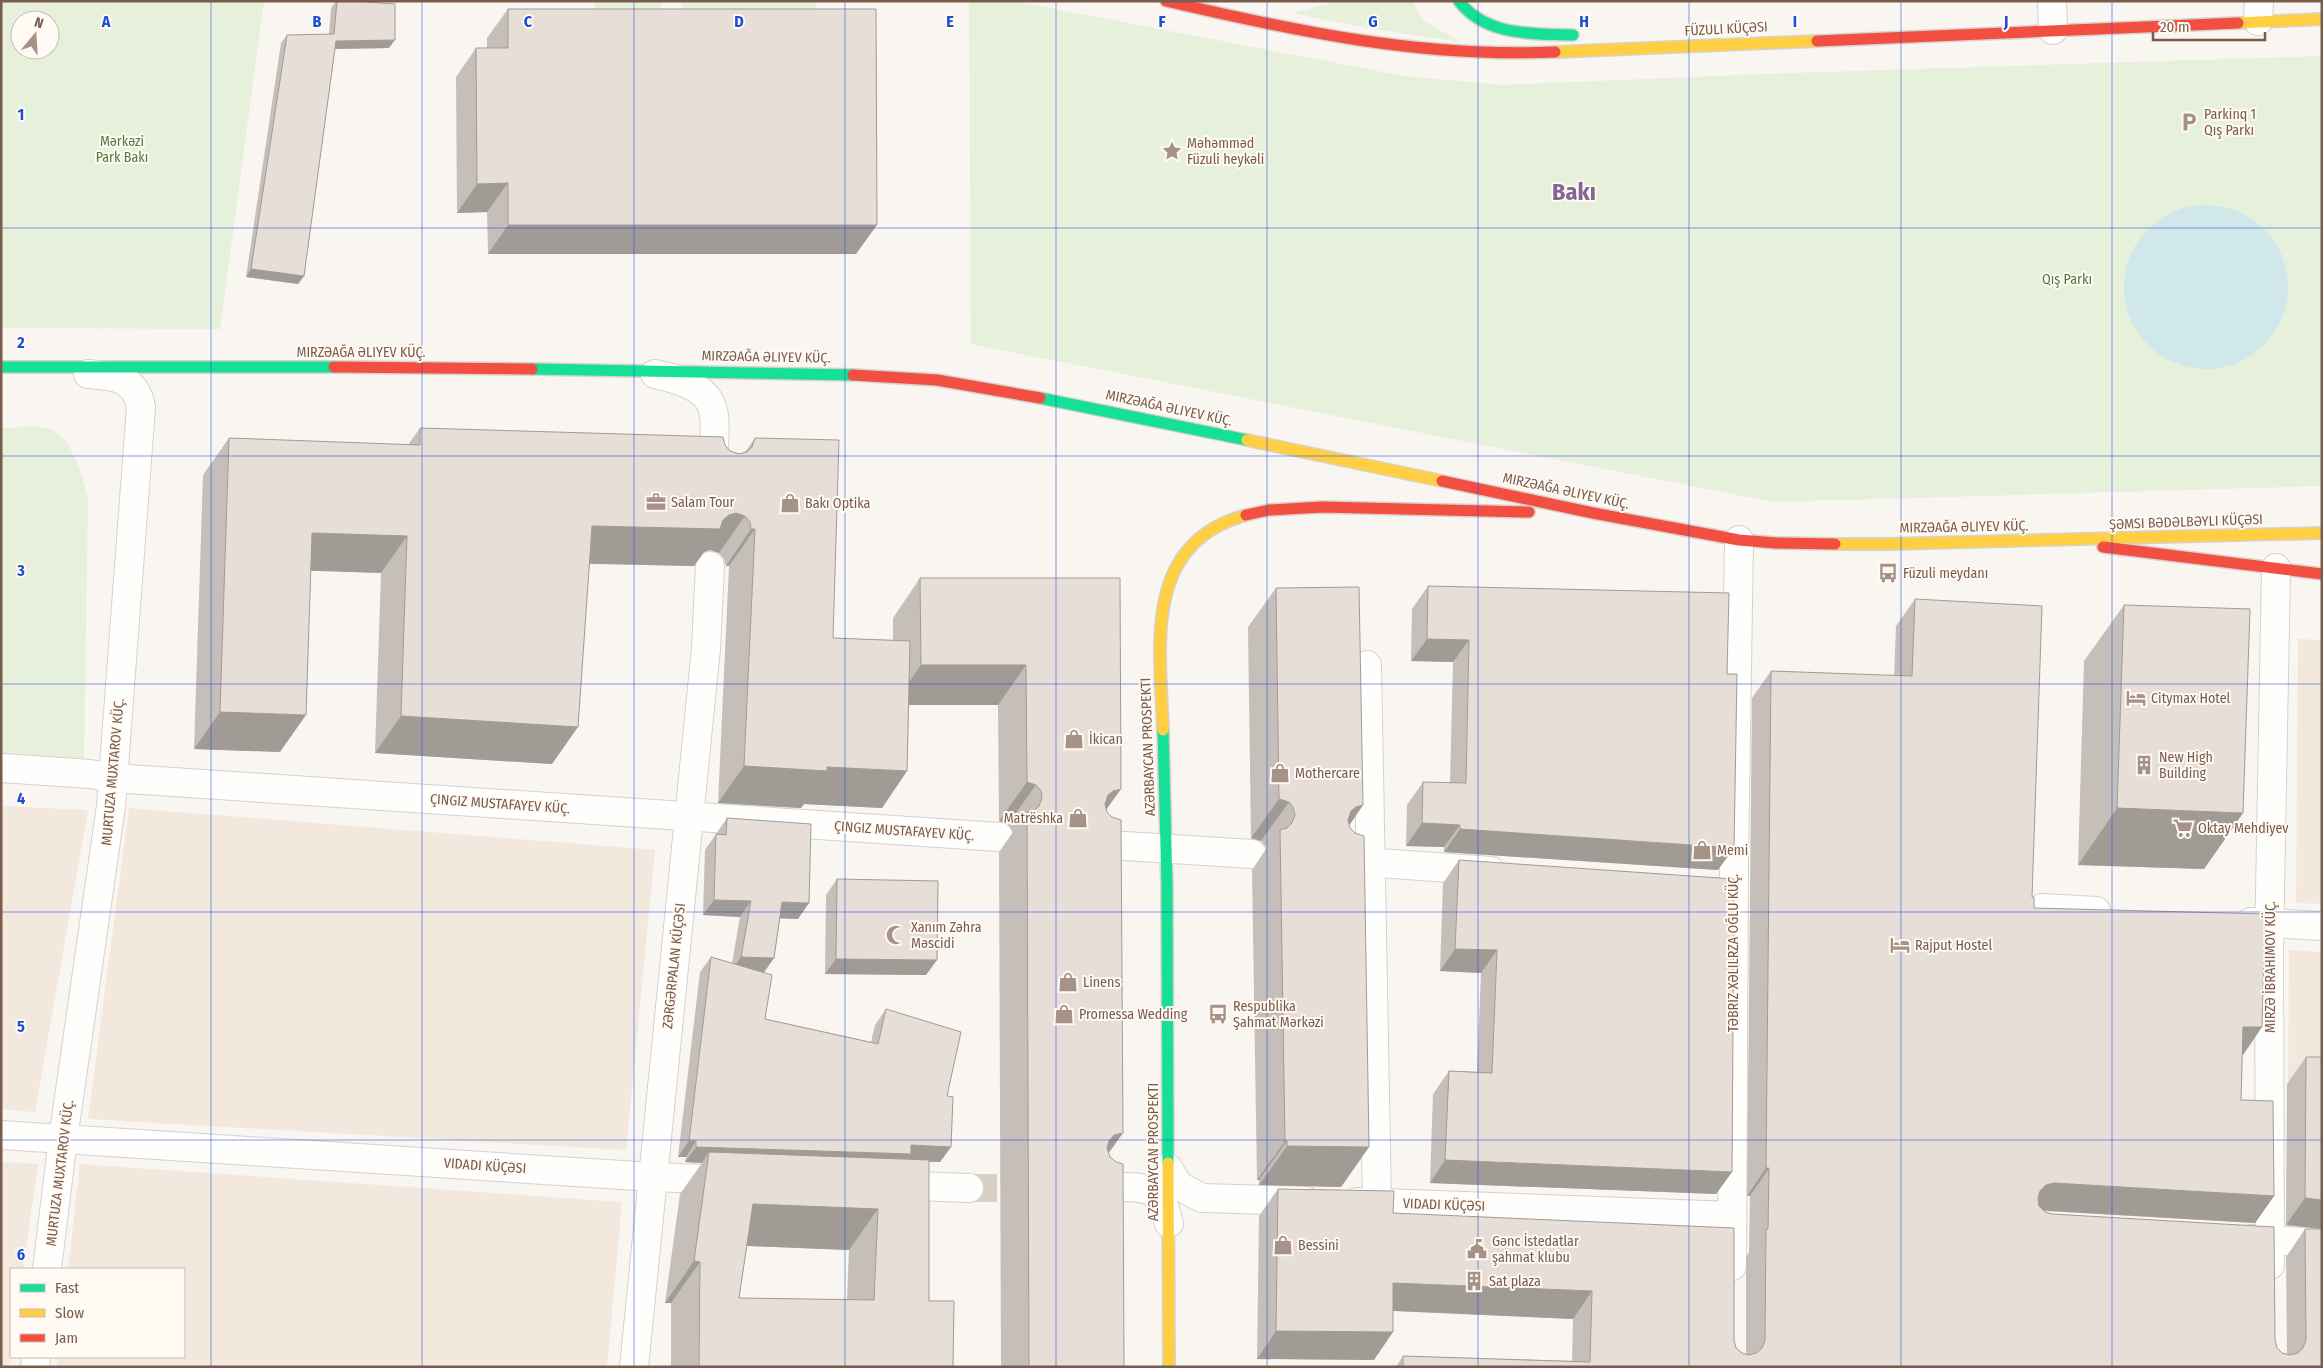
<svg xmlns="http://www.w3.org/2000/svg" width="2323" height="1368" font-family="'Fira Sans Condensed',sans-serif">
	<rect width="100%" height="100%" fill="#f9f5f0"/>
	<g fill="#f2e8de">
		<polygon points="2298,639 2322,640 2322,904 2296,903"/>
		<polygon points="1,806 88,810 35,1112 1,1109"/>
		<polygon points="129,808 655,850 626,1150 88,1119"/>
		<polygon points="2289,950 2322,952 2322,1082 2288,1081"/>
		<polygon points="1,1162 38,1164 23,1269 11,1269 11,1350 9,1367 1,1367"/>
		<polygon points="80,1164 622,1202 607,1367 57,1367 58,1357 184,1357 184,1269 68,1269"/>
	</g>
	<g fill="#e7f0db" fill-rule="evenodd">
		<path d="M1,1H264L220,329L1,328ZM20,20H50V50H20Z"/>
		<polygon points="595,1 661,1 659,27 593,29"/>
		<polygon points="682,1 816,2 814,28 682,26"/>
		<polygon points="969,1 1014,1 1404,76 1503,85 1765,74 2322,56 2322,486 1772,502 971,344"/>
		<polygon points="1341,1 1412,1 1424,21 1461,42 1373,29 1292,13"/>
		<path d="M1,428C15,428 31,425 45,428C71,431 82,476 88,498L84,765L1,759Z"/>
	</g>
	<circle fill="#d0e8ea" cx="2206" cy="287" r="82"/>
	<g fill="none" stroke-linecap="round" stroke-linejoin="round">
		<polyline stroke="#d9cfc7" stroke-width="28" stroke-dasharray="28 14" stroke-linecap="butt" points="969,1188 1039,1188"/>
		<defs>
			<g id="street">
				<polyline points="2052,1 2053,30"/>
				<polyline points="2258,21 2259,1"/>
				<path d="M655,374C728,390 714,411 713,474"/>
				<polyline points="1367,665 1377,1203"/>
				<polyline points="1,768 90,774 113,778 999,837"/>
				<polyline points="1093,844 1252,854"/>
				<polyline points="1351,861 1491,871"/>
				<polyline points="2042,908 2096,911"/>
				<polyline points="2251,922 2322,926"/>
				<polyline points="1,1135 653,1177 728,1180"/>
				<polyline points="1168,1168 1179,1186 1202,1198 1306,1201"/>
				<polyline points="891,1185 969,1188"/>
				<path d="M1095,1188C1113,1188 1146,1182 1159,1197C1165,1203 1166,1215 1169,1223"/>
				<polyline points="1357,1202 1732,1216"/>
				<polyline points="2251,1239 2322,1243"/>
				<polyline points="2270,1265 2269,947 2276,568"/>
				<polyline points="1732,1266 1734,861 1739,540"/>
				<path d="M47,1269L63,1139L111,806L141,407C136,377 114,376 88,374"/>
				<polyline points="35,1367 36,1357"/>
				<polyline points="634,1367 706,648 710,566"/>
			</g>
			<g id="fast">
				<path d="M1459,1C1485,36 1533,34 1573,35"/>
				<polyline points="1,367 334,367"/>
				<polyline points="532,369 853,375"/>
				<polyline points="1040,398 1247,440"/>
				<polyline points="1163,730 1167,886 1168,1163"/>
			</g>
			<g id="slow">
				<polyline points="2238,23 2322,19"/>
				<polyline points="1555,52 1817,41"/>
				<polyline points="1247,440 1442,481"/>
				<polyline points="1835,544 1889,544 2322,533"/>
				<path d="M1163,730C1160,645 1142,544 1246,515"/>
				<polyline points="1168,1163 1169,1367"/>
			</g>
			<g id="jam">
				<path d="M1166,1C1294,31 1422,58 1555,52"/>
				<polyline points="1817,41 2238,23"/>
				<polyline points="334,367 532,369"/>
				<polyline points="853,375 937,380 1040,398"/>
				<polyline points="1442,481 1593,513 1739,540 1776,543 1835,544"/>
				<polyline points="1246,515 1269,510 1322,507 1529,512"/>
				<polyline points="2103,547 2322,574"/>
			</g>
		</defs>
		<use href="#street" stroke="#d7d1cb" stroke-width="30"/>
		<use href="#fast" stroke="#d9d2cb" stroke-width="14"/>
		<use href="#slow" stroke="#d9d2cb" stroke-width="14"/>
		<use href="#jam" stroke="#d9d2cb" stroke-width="14"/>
		<use href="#street" stroke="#fefefd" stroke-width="28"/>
		<use href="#fast" stroke="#16e098" stroke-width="11"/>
		<use href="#slow" stroke="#ffcf43" stroke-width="11"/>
		<use href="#jam" stroke="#f24e42" stroke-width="11"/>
	</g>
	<g fill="#c6bfb9" fill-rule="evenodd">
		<polygon points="336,1 354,1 389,48 335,49 304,276 298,284 246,277 281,43 287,35 329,35 331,8"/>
		<polygon points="508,9 856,254 488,254 487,212 457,213 456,77 476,48 487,48 487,38"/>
		<polygon points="420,428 725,445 730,451 739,454 745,452 755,438 833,638 893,640 893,618 920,578 1120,578 1107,810 1109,1153 1124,1367 1001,1367 999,852 1013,832 1008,824 999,821 998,705 909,705 907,771 882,808 804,804 801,808 718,803 729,566 726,566 724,559 719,553 710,550 704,552 694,566 590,564 552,764 375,753 381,573 311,570 280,752 194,749 203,475 229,438 408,445"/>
		<polygon points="1428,586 1718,870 1444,852 1444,847 1406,846 1407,805 1423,782 1450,783 1453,662 1411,661 1412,609"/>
		<polygon points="1276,588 1363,805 1349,825 1369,1147 1341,1187 1259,1185 1259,1180 1257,1180 1252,870 1266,849 1266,847 1261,841 1251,838 1248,627"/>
		<polygon points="1915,599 2032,897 2034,908 2262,1027 2242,1055 2241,1100 2274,1196 2255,1223 2044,1211 2275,1340 2277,1348 2282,1353 2287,1354 2286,1257 2305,1229 2322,1367 1396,1367 1403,1356 1572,1361 1573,1319 1393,1311 1374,1360 1257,1359 1259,1216 1278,1189 1393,1213 1734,1340 1736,1348 1742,1353 1746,1354 1746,1257 1749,1252 1750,1196 1747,1196 1752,698 1771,671 1894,676 1896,626"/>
		<polygon points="2124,605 2243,813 2204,869 2078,865 2084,661"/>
		<path d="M727,818L798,919L780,918L774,958L764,973L765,1019L871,1042L875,1025L886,1009L947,1096L951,1147L940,1162H929V1301L953,1367H671V1303H665L680,1194L702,1163L685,1162L686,1157H678L700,972L711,957L732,963L740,917L703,915L705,850ZM747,1246L849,1250L847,1300L739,1298Z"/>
		<polygon points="1459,860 1732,1172 1716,1194 1430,1183 1433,1094 1449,1071 1477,1072 1481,973 1440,971 1443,883"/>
		<polygon points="837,879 926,975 825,974 826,895"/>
		<polygon points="2306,1057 2322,1229 2286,1225 2287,1084"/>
	</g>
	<g fill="#a19b96">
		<polygon points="395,40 389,48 330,49 336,41"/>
		<polygon points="508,183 487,212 457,213 477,184"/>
		<polygon points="508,225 877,225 856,254 488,254"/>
		<polygon points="251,269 304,276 298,284 246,277"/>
		<polygon points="736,513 745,516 719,553 710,550 704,552 694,566 567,563 592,526 723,520 729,515"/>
		<polygon points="751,529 755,529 729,566 726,566"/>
		<polygon points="312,533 407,536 381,573 286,570"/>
		<polygon points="1427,639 1469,640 1453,662 1411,661"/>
		<polygon points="921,665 1026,665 998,705 893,705"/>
		<polygon points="220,712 306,715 280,752 194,749"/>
		<polygon points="401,716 578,727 552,764 375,753"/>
		<polygon points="744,766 827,767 907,771 882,808 804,804 801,808 718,803"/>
		<polygon points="1027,782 1036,785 1008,824 999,821"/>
		<polygon points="1121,789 1093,828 1108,795 1113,791"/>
		<polygon points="1279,799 1289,802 1261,841 1251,838"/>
		<polygon points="1363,805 1336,845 1351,811 1356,807"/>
		<polygon points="2117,808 2243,813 2204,869 2078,865"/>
		<polygon points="1422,823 1460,825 1444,847 1406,846"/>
		<polygon points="1460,829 1734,848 1718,870 1444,852"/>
		<polygon points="714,900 751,901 740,917 703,915"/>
		<polygon points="782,902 809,903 798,919 771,918"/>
		<polygon points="1455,949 1497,950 1481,973 1440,971"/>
		<polygon points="741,957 774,958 763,973 730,973"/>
		<polygon points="836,959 937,960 926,975 825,974"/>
		<polygon points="2243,1027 2262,1027 2243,1055 2224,1054"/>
		<polygon points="1123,1133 1095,1172 1109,1141 1114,1135"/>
		<polygon points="689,1141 696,1141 686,1157 678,1157"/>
		<polygon points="1285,1141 1287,1141 1259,1180 1257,1180"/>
		<polygon points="911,1145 951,1147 940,1162 709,1152 702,1163 685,1162 696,1147"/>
		<polygon points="1287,1146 1369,1147 1341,1187 1259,1185"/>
		<polygon points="1445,1160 1732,1172 1716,1194 1430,1183"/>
		<polygon points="1766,1168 1769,1168 1750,1196 1747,1196"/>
		<polygon points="2054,1183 2274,1196 2255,1223 2035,1210 2040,1191 2046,1185"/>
		<polygon points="2305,1198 2322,1200 2322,1229 2286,1225"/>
		<polygon points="753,1204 878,1209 849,1250 724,1245"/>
		<polygon points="694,1261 700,1262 671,1303 665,1303"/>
		<polygon points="1393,1283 1592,1291 1573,1319 1374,1310"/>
		<polygon points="1276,1331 1393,1332 1374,1360 1257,1359"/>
	</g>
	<g fill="#e6ded7" stroke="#a19b96" fill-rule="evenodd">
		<polygon points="337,1 354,1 395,4 395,40 336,41 304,276 251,269 287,35 334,34"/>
		<polygon points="508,9 876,9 877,225 508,225 508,183 477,184 476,48 508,48"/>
		<polygon points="420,428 723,437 725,445 730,451 739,454 747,452 752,447 755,438 839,440 833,638 910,641 907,771 827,767 827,771 744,766 755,529 751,529 750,522 745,516 736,513 729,515 723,520 720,529 592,526 578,727 401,716 407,536 312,533 306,715 220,712 229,438 420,445"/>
		<polygon points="920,578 1120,578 1121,789 1113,791 1108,795 1105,804 1107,812 1112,817 1121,820 1123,1133 1114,1135 1109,1141 1107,1148 1110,1157 1116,1162 1123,1164 1124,1367 1029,1367 1027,813 1034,811 1039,806 1042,798 1041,791 1036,785 1027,782 1026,665 921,665"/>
		<polygon points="1428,586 1729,593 1727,674 1737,674 1734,848 1460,829 1460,825 1422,823 1423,782 1466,783 1469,640 1427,639"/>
		<polygon points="1359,587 1363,805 1356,807 1351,811 1348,820 1350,828 1355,833 1364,836 1369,1147 1287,1146 1287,1141 1285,1141 1280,830 1287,828 1292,823 1295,815 1293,807 1289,802 1279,799 1276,588"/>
		<polygon points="1915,599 2042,606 2032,897 2034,897 2034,908 2265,914 2262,1027 2243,1027 2241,1100 2273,1101 2274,1196 2054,1183 2046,1185 2040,1191 2038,1198 2039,1206 2045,1212 2052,1214 2274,1227 2275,1340 2277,1348 2282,1353 2290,1355 2298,1353 2303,1348 2306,1340 2305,1229 2322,1229 2322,1367 1403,1367 1403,1356 1590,1362 1592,1291 1393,1283 1393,1332 1276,1331 1278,1189 1394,1191 1393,1213 1734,1228 1734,1340 1736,1348 1742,1353 1749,1355 1756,1353 1762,1348 1765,1340 1766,1229 1768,1229 1769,1168 1766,1168 1771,671 1912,676"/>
		<polygon points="2124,605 2250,609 2243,813 2117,808"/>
		<polygon points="727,818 811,824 809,903 782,902 774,958 741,957 751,901 714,900 716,834 726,835"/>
		<polygon points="1459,860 1734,879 1732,1172 1445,1160 1449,1071 1492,1073 1497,950 1455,949"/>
		<polygon points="837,879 938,881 937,960 836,959"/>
		<polygon points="711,957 772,975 765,1019 878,1044 886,1009 961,1032 947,1096 953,1097 951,1147 911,1145 911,1154 696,1147 696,1141 689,1141"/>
		<polygon points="2306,1057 2322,1057 2322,1200 2305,1198"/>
		<path d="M709,1152L929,1160V1301H954L953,1367H699L700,1262L694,1261ZM753,1204L878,1209L874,1300L739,1298Z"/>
	</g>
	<path fill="none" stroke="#1d4ed8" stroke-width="1" stroke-opacity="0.55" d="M211,1V1367M422,1V1367M634,1V1367M845,1V1367M1056,1V1367M1267,1V1367M1478,1V1367M1689,1V1367M1901,1V1367M2112,1V1367M1,228H2322M1,456H2322M1,684H2322M1,912H2322M1,1140H2322"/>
	<defs>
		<symbol id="parking-bare" viewBox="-9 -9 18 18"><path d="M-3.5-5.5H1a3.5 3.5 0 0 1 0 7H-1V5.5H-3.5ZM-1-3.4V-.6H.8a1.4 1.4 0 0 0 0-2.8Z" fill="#a69286" stroke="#fffaf3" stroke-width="2.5" paint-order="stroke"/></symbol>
		<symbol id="sight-bare" viewBox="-9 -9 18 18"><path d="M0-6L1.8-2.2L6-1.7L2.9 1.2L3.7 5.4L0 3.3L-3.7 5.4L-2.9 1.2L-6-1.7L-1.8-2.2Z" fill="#a69286" stroke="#fffaf3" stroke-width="2.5" paint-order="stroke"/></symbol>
		<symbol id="office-bare" viewBox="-9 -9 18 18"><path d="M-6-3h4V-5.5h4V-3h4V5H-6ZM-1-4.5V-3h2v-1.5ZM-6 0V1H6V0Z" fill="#a69286" stroke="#fffaf3" stroke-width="2.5" paint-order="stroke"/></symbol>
		<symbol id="shop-bare" viewBox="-9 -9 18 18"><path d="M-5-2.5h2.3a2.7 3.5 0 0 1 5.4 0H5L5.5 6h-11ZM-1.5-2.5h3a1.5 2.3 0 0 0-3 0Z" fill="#a69286" stroke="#fffaf3" stroke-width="2.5" paint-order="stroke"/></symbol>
		<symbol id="bus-bare" viewBox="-9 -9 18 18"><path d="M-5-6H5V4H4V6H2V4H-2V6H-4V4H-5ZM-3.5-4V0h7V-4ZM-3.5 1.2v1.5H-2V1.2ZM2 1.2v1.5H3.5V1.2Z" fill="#a69286" stroke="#fffaf3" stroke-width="2.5" paint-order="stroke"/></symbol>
		<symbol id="hotel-bare" viewBox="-9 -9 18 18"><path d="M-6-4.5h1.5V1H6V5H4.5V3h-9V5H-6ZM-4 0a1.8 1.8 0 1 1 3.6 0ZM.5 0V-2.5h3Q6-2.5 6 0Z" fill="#a69286" stroke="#fffaf3" stroke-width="2.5" paint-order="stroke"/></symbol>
		<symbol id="building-bare" viewBox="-9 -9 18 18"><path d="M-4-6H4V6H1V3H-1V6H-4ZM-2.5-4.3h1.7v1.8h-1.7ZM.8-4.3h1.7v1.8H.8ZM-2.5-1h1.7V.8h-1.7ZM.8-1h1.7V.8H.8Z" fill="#a69286" stroke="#fffaf3" stroke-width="2.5" paint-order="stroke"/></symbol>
		<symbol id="supermarket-bare" viewBox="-9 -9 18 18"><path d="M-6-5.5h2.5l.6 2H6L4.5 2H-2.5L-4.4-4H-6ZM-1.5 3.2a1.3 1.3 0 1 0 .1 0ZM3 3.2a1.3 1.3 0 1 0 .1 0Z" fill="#a69286" stroke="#fffaf3" stroke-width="2.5" paint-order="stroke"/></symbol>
		<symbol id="mosque-bare" viewBox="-9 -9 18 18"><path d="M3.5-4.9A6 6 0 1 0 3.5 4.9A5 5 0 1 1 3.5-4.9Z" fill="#a69286" stroke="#fffaf3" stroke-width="2.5" paint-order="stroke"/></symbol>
		<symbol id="civic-bare" viewBox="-9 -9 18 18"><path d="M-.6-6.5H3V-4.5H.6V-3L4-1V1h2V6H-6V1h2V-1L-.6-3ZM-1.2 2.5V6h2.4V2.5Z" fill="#a69286" stroke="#fffaf3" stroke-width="2.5" paint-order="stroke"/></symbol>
	</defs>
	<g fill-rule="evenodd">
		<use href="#parking-bare" x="2175" y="108" width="28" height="28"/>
		<use href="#sight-bare" x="1158" y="137" width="28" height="28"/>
		<use href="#office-bare" x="642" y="488" width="28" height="28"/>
		<use href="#shop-bare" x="776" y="489" width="28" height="28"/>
		<use href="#bus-bare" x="1874" y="559" width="28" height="28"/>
		<use href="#hotel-bare" x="2122" y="684" width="28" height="28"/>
		<use href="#shop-bare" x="1060" y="725" width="28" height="28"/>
		<use href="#building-bare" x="2130" y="751" width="28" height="28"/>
		<use href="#shop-bare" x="1266" y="759" width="28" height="28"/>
		<use href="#shop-bare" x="1064" y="804" width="28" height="28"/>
		<use href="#supermarket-bare" x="2169" y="814" width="28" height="28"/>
		<use href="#shop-bare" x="1688" y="836" width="28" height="28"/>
		<use href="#mosque-bare" x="882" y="921" width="28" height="28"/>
		<use href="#hotel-bare" x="1886" y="931" width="28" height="28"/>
		<use href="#shop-bare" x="1054" y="968" width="28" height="28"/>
		<use href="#shop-bare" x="1050" y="1000" width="28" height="28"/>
		<use href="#bus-bare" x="1204" y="1000" width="28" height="28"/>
		<use href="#shop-bare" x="1269" y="1231" width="28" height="28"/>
		<use href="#civic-bare" x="1463" y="1235" width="28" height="28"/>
		<use href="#building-bare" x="1460" y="1267" width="28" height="28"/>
	</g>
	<g text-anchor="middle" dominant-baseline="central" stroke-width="4" stroke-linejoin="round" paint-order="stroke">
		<g font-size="14" fill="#7a5c4d" stroke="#fffaf3">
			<text transform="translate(1726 29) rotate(-3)">FÜZULI KÜÇƏSI</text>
			<text x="361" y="352">MIRZƏAĞA ƏLIYEV KÜÇ.</text>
			<text transform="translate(766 357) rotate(1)">MIRZƏAĞA ƏLIYEV KÜÇ.</text>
			<text transform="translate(1169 408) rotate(12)">MIRZƏAĞA ƏLIYEV KÜÇ.</text>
			<text transform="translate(1566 491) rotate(12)">MIRZƏAĞA ƏLIYEV KÜÇ.</text>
			<text transform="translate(2186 522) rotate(-2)">ŞƏMSI BƏDƏLBƏYLI KÜÇƏSI</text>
			<text transform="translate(1964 527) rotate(-1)">MIRZƏAĞA ƏLIYEV KÜÇ.</text>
			<text transform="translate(1148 747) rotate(-92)">AZƏRBAYCAN PROSPEKTI</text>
			<text transform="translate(113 772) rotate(-85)">MURTUZA MUXTAROV KÜÇ.</text>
			<text transform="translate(500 804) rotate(4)">ÇINGIZ MUSTAFAYEV KÜÇ.</text>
			<text transform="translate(904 831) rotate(4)">ÇINGIZ MUSTAFAYEV KÜÇ.</text>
			<text transform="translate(1733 953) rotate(-90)">TƏBRIZ XƏLILRZA OĞLU KÜÇ.</text>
			<text transform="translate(674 966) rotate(-84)">ZƏRGƏRPALAN KÜÇƏSI</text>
			<text transform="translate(2270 967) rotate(-90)">MIRZƏ İBRAHIMOV KÜÇ.</text>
			<text transform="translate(1153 1152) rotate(-90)">AZƏRBAYCAN PROSPEKTI</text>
			<text transform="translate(485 1166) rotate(4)">VIDADI KÜÇƏSI</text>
			<text transform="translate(60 1173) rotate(-83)">MURTUZA MUXTAROV KÜÇ.</text>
			<text transform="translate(1444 1205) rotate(2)">VIDADI KÜÇƏSI</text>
		</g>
		<g font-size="14" fill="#7a5c4d" stroke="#fffaf3" text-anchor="start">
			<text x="2204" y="114">Parkinq 1<tspan x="2204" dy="16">Qış Parkı</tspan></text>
			<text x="1187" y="143">Məhəmməd<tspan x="1187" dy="16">Füzuli heykəli</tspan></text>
			<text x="671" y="502">Salam Tour</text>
			<text x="805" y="503">Bakı Optika</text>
			<text x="1903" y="573">Füzuli meydanı</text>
			<text x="2151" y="698">Citymax Hotel</text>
			<text x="1089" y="739">İkican</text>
			<text x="2159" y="757">New High<tspan x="2159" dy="16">Building</tspan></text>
			<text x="1295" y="773">Mothercare</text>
			<text x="1063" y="818" text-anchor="end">Matrëshka</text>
			<text x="2198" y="828">Oktay Mehdiyev</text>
			<text x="1717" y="850">Memi</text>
			<text x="911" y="927">Xanım Zəhra<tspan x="911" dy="16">Məscidi</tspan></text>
			<text x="1915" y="945">Rajput Hostel</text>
			<text x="1083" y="982">Linens</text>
			<text x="1233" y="1006">Respublika<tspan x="1233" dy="16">Şahmat Mərkəzi</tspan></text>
			<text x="1079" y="1014">Promessa Wedding</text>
			<text x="1492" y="1241">Gənc İstedatlar<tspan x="1492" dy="16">şahmat klubu</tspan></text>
			<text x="1298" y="1245">Bessini</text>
			<text x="1489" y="1281">Sat plaza</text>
		</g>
		<g font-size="14" fill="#537a41" stroke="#fffaf3">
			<text x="122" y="141">Mərkəzi<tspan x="122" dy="16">Park Bakı</tspan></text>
			<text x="2067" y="279">Qış Parkı</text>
		</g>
		<g font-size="24" font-weight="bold" fill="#846695" stroke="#fffaf3">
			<text x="1574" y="192">Bakı</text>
		</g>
	</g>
	<g font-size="16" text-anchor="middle" font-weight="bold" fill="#1d4ed8" stroke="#fffaf3" stroke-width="4" stroke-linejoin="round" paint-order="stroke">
		<text x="106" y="27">A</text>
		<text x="317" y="27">B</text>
		<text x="528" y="27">C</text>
		<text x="739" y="27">D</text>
		<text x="950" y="27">E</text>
		<text x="1162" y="27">F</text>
		<text x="1373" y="27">G</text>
		<text x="1584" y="27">H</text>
		<text x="1795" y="27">I</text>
		<text x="2006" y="27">J</text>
		<text x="21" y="120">1</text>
		<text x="21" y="348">2</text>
		<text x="21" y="576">3</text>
		<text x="21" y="804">4</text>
		<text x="21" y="1032">5</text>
		<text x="21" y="1260">6</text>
	</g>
	<rect width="2323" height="1368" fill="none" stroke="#7a5c4d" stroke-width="5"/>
	<rect x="10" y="1268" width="175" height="90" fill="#fffaf3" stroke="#cabbb1"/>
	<rect x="20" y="1284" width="25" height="8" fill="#16e098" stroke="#cabbb1"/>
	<text x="55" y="1293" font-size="15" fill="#7a5c4d">Fast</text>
	<rect x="20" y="1309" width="25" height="8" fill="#ffcf43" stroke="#cabbb1"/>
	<text x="55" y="1318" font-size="15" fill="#7a5c4d">Slow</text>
	<rect x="20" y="1334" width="25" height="8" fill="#f24e42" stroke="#cabbb1"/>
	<text x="55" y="1343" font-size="15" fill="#7a5c4d">Jam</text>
	<g transform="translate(35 35) rotate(18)"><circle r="24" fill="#fffaf3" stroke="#cabbb1"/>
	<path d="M0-4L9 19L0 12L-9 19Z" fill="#a69286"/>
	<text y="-8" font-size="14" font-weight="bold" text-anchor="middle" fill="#7a5c4d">N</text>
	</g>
	<path d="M2153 32v8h112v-8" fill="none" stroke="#7a5c4d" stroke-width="2.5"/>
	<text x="2160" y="32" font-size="15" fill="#7a5c4d" stroke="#fffaf3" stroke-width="4" paint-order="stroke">20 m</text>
</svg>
